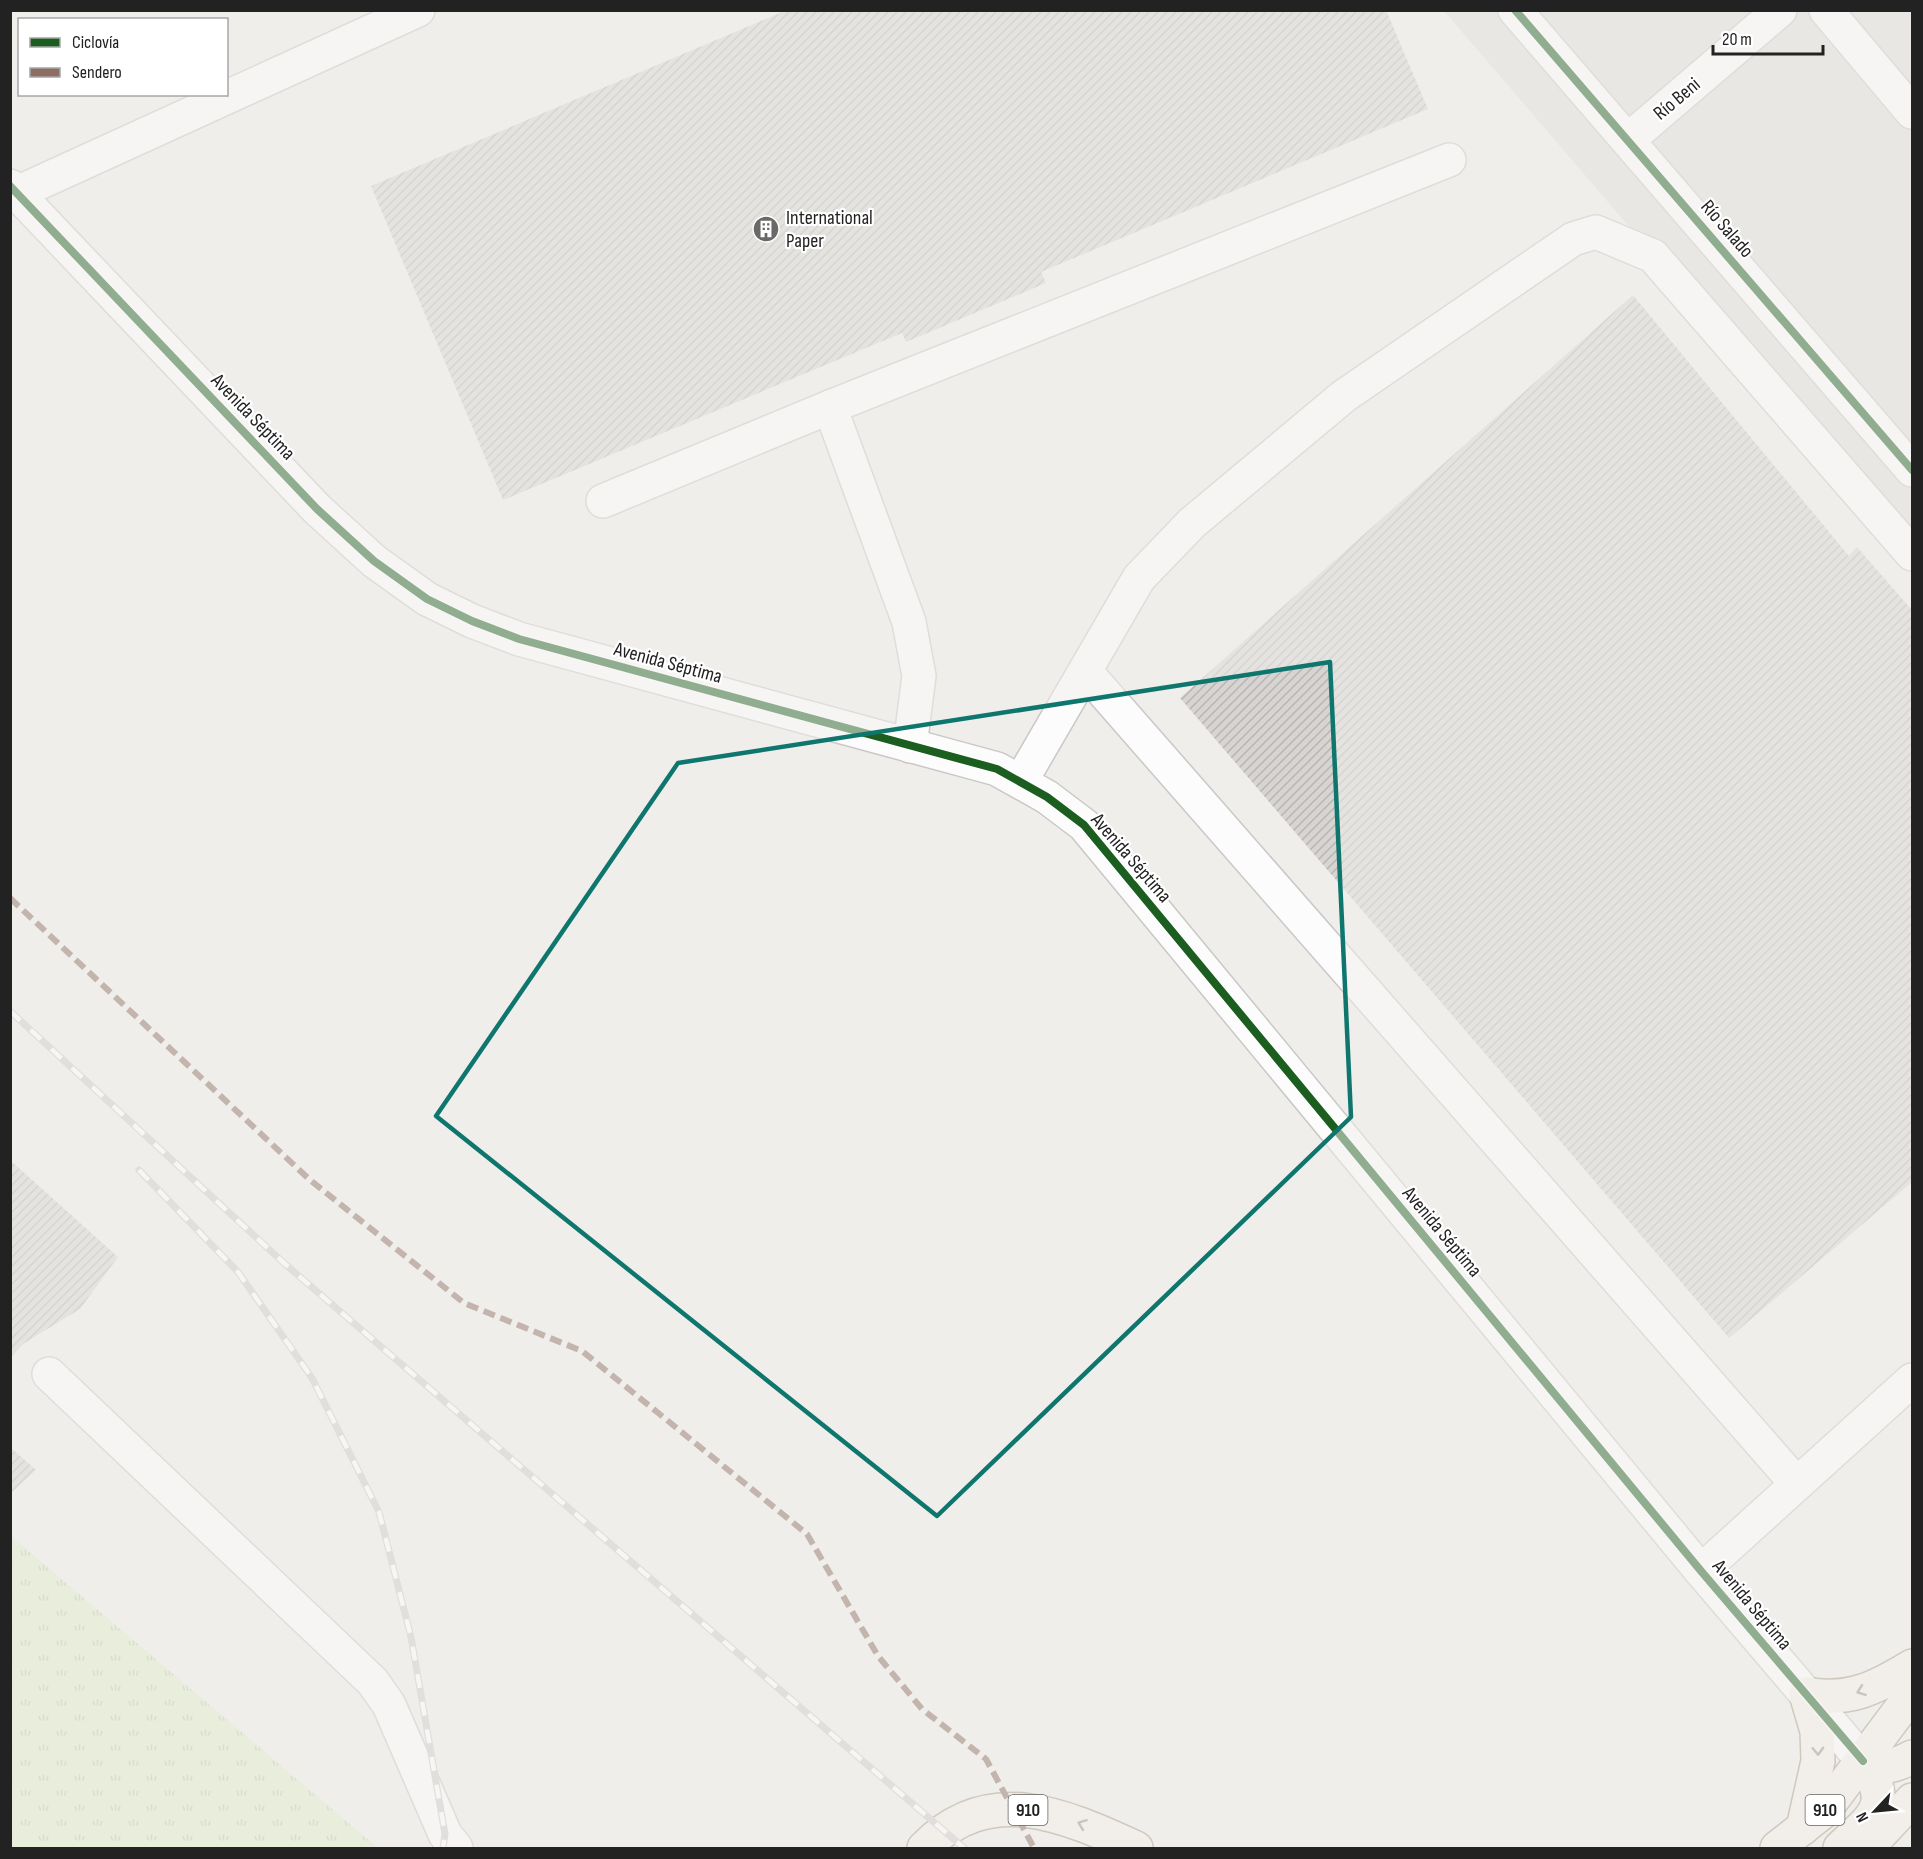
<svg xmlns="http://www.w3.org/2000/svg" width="1923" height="1859" font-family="'Sofia Sans Condensed',sans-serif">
	<defs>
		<pattern id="grass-tufts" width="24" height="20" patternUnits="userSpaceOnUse" patternTransform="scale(1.5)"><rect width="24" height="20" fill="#ddeccb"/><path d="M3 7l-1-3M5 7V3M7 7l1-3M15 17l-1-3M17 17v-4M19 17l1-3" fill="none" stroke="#bdcaae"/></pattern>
		<pattern id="building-hatch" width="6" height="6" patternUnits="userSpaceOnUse" patternTransform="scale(1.5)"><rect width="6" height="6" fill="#d7d4d2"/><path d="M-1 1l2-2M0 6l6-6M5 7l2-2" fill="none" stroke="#b8b6b4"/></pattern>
	</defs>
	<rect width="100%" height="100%" fill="#f0eeeb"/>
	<polygon fill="#dfdedc" points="1444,11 1912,11 1912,556"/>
	<polygon fill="url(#grass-tufts)" points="10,1536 11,1536 378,1848 11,1848"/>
	<g fill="url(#building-hatch)">
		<polygon points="787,10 1386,10 1428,109 1041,272 1046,283 906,342 902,333 503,500 371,186"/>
		<polygon points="1633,295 1849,556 1857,547 1912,610 1912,1182 1729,1338 1180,698"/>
		<polygon points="10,1160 118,1257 80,1309 23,1344 10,1358"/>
		<polygon points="10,1447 36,1470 10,1494"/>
	</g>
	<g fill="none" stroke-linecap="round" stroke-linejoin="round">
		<defs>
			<g id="minor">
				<polyline points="1515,10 1912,470"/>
				<polyline points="1826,10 1912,112"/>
				<polyline points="1628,140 1780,10"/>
				<polyline points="10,186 317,509 374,561 427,599 472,621 519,639 997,769 1047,797 1084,825 1701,1571 1863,1761"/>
				<polyline points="17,193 418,10"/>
				<polyline points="830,407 909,622 919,676 910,746"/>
				<polyline points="603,501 830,407 1449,160"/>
				<polyline points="1086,672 1796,1483"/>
				<polyline points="1021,781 1139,578 1192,523 1344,396 1573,239 1596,232 1653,256 1912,554"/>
				<polyline points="49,1374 373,1682 389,1705 445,1834 456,1848"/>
				<polyline points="1701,1571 1912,1380"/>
			</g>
			<g id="major">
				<path d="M1863,1761C1879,1771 1896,1766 1912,1757"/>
				<path d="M1803,1828L1818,1761L1817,1731L1806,1694C1849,1702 1876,1688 1912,1666"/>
				<polyline points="1868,1847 1912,1800"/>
				<path d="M924,1848C989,1781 1064,1815 1136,1848"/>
				<polyline points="1777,1848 1824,1811 1912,1694"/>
				<path d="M1840,1848C1873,1816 1894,1806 1863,1761"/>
			</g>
		</defs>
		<use href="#minor" stroke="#c9c8c7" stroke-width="36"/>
		<use href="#major" stroke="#a79c86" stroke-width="36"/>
		<use href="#minor" stroke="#fdfcfc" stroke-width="33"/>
		<use href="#major" stroke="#f3ede7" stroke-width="33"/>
		<defs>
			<g id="rail">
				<polyline points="10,1011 285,1264 964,1848"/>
				<polyline points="139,1170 238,1272 312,1378 379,1512 411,1637 445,1834 443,1848"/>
			</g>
		</defs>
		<use href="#rail" stroke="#ccc" stroke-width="7"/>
		<use href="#rail" stroke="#fff" stroke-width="4.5" stroke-dasharray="14" stroke-linecap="butt"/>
		<polyline stroke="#8d6e63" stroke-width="6" stroke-dasharray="12 6" stroke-linecap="butt" points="10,898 310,1180 464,1303 582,1351 807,1534 878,1656 922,1709 986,1759 1034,1848"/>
		<defs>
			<g id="cycleway">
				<polyline points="1515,10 1912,470"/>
				<polyline points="10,186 317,509 374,561 427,599 472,621 519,639 997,769 1047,797 1084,825 1701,1571 1863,1761"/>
			</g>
		</defs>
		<use href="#cycleway" stroke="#fff" stroke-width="11"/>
		<use href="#cycleway" stroke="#1b5e20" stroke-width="8"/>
	</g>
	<defs><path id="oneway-chevron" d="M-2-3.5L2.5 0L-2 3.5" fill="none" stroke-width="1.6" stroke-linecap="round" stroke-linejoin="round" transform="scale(1.5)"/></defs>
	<g stroke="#95928e">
		<use href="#oneway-chevron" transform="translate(1861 1691) rotate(160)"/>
		<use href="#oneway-chevron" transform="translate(1818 1751) rotate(88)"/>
		<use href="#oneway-chevron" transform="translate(1082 1824) rotate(-159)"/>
	</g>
	<path d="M0 0H1923V1859H0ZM1330,662L1351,1117L937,1516L436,1116L678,763Z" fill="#f0eeeb" fill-opacity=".55" fill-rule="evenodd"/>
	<path fill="none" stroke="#0f766e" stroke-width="4.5" stroke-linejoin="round" d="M1330,662L1351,1117L937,1516L436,1116L678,763Z"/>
	<defs>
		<symbol id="building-disc" viewBox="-11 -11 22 22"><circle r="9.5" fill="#6a6968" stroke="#fff"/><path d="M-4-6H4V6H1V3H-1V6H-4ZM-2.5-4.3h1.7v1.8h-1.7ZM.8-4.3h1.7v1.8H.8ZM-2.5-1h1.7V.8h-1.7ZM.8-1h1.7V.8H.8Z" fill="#fff"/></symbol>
	</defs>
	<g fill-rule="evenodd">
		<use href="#building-disc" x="751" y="214" width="30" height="30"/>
	</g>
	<g text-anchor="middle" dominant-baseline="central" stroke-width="4.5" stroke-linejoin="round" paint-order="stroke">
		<g fill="#fff" stroke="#646464" stroke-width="1.5">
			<rect x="1008.5" y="1795" width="39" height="30" rx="4.5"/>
			<rect x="1805.5" y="1795" width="39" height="30" rx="4.5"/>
		</g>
		<g font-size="18" font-weight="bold" fill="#222">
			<text x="1028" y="1810">910</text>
			<text x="1825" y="1810">910</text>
		</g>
		<g font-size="20" fill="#222" stroke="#fff">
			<text transform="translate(1677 99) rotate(-40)">Río Beni</text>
			<text transform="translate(1727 229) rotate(49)">Río Salado</text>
			<text transform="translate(253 417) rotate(46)">Avenida Séptima</text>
			<text transform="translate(668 663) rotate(15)">Avenida Séptima</text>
			<text transform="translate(1131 858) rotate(49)">Avenida Séptima</text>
			<text transform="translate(1442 1232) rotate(50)">Avenida Séptima</text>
			<text transform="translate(1752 1605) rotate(50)">Avenida Séptima</text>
		</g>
		<g font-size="20" fill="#222" stroke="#fff" text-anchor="start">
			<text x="786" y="218">International<tspan x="786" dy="23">Paper</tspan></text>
		</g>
	</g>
	<rect width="1923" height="1859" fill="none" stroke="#222222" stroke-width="24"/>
	<rect x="18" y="18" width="210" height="78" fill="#ffffff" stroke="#a7a7a7" stroke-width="1.5"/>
	<rect x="30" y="38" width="30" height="9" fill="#1b5e20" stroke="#a7a7a7" stroke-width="1.5"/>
	<text x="72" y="48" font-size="18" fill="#222222">Ciclovía</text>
	<rect x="30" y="68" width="30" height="9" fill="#8d6e63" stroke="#a7a7a7" stroke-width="1.5"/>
	<text x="72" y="78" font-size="18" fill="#222222">Sendero</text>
	<g transform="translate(1875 1811) rotate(244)" stroke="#ffffff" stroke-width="4.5" paint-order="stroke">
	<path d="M0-4.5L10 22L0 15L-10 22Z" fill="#222222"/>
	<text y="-9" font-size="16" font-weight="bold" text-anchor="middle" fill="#222222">N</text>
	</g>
	<path d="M1713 45v9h110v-9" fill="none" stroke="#222222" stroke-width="3"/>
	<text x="1722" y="45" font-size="18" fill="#222222" stroke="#ffffff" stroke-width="4.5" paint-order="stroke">20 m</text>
</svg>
